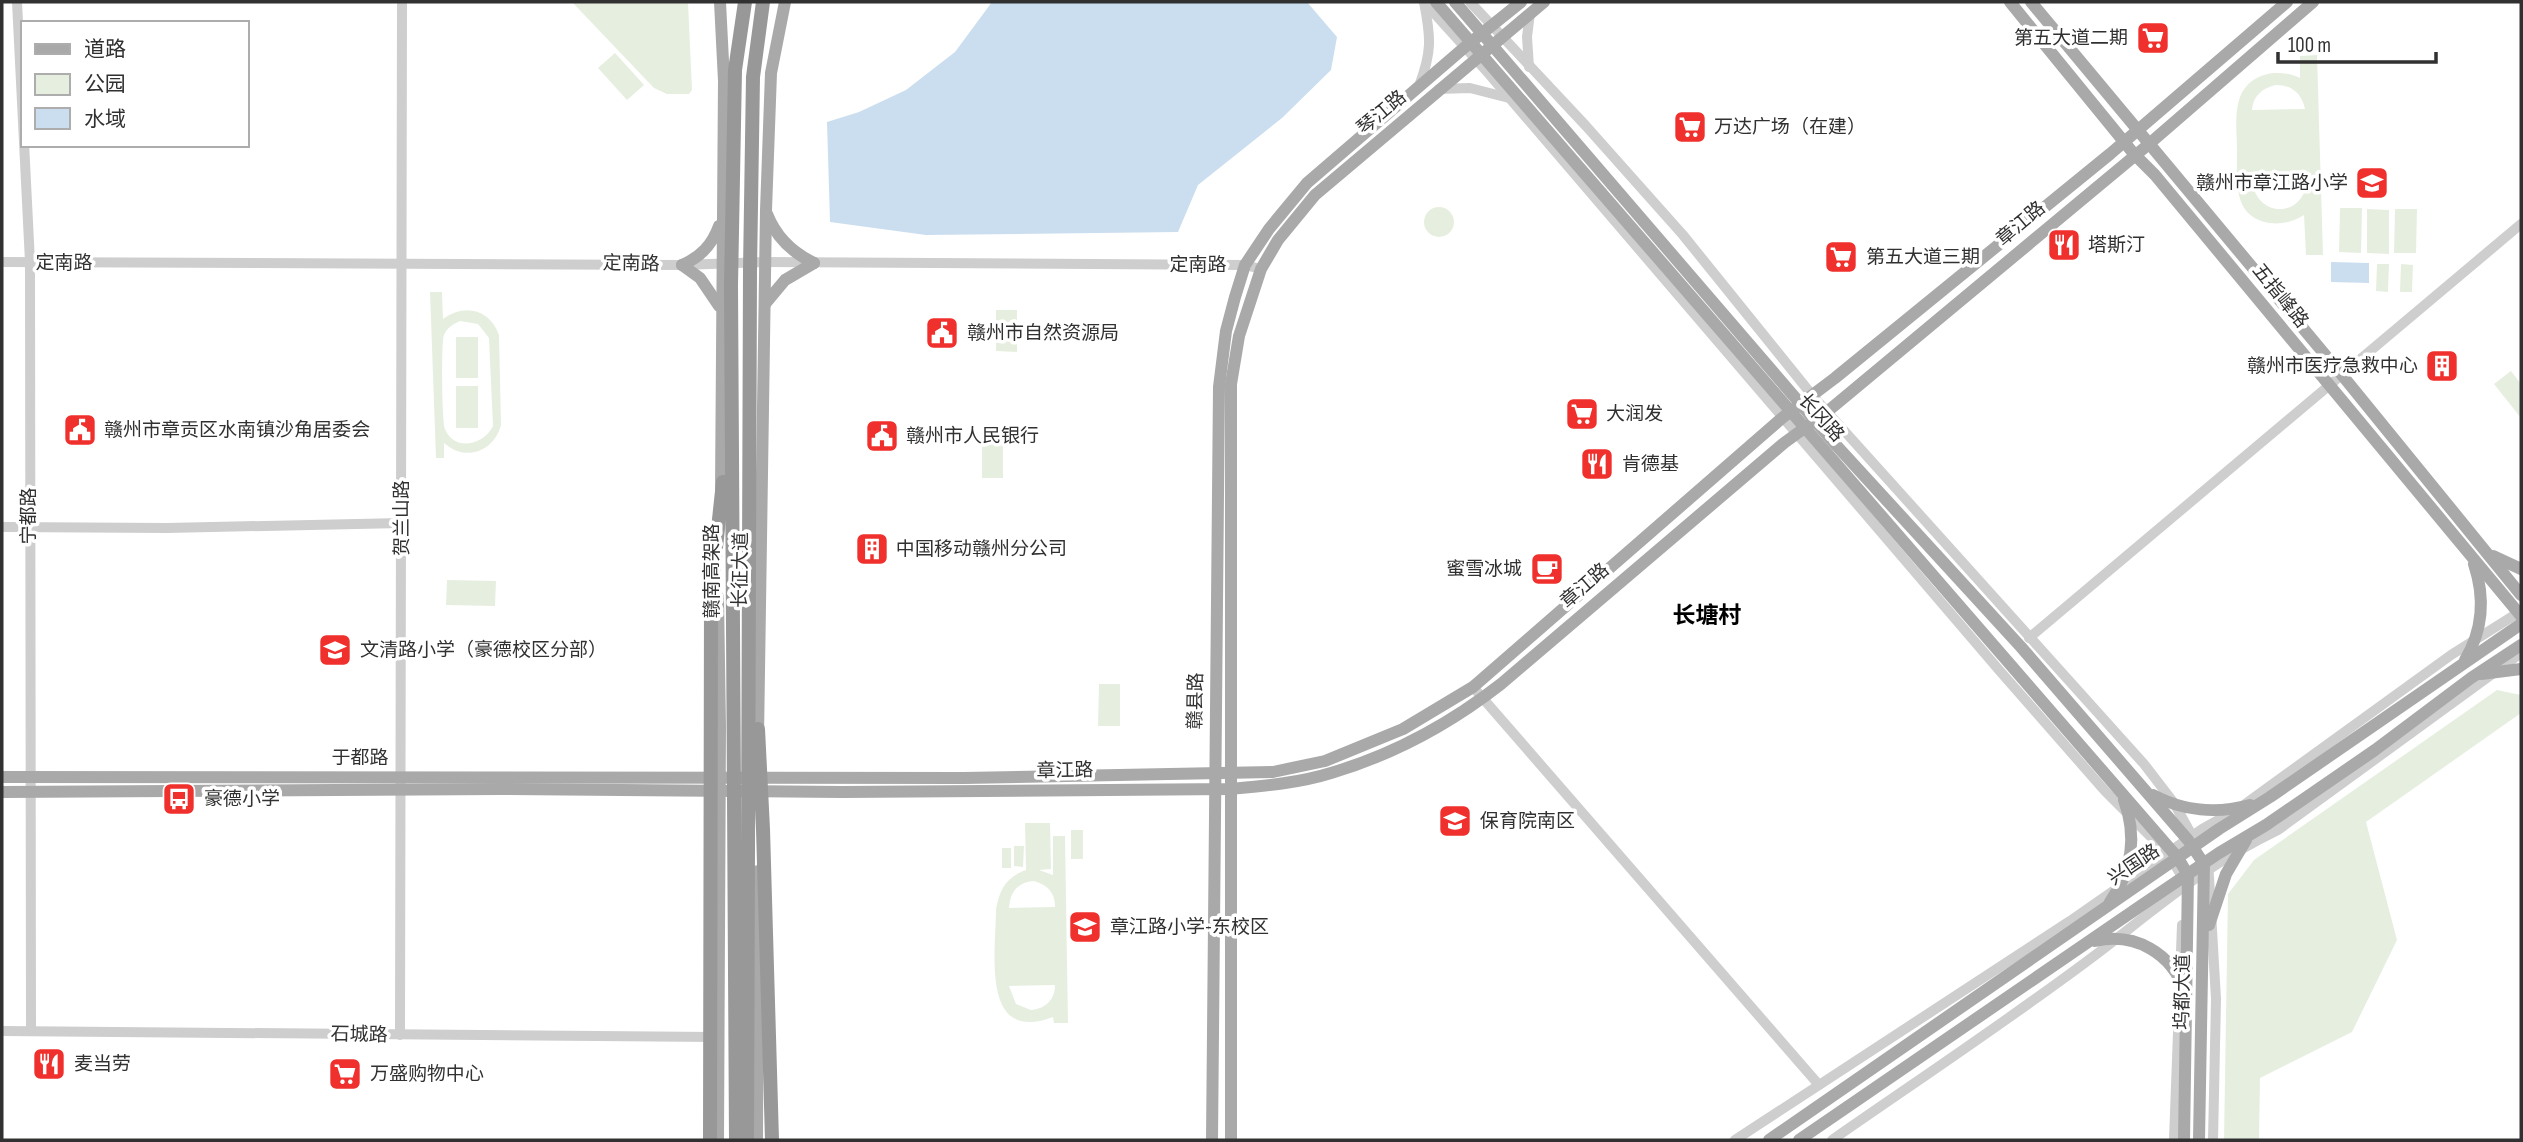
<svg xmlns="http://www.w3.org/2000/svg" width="2523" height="1142" font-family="'Sofia Sans Condensed','Noto Sans SC',sans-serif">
	<rect width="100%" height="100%" fill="#fff"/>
	<g fill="#e6efdf" fill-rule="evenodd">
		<polygon points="572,2 688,2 692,90 689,94 667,94 654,88"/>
		<polygon points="615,53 644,85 627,100 598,68"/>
		<path d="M2317,55L2323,255H2306L2304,215C2282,230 2245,226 2239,195C2236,181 2237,165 2237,151C2237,134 2234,113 2240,97C2250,72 2279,68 2300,78V56ZM2276,85C2292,85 2302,94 2305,109L2252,110C2253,96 2262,88 2276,85ZM2306,185C2301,217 2260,217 2253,186Z"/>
		<circle cx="1439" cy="222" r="15"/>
		<polygon points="2340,208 2362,208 2361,253 2339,252"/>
		<polygon points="2367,209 2389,210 2389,254 2367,253"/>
		<polygon points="2395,209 2417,209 2416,253 2394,253"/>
		<polygon points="2377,264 2389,264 2388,292 2376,291"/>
		<polygon points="2401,264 2413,265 2412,292 2400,292"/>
		<path d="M430,292H442L443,319C464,303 490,309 499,335L501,425C494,452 465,462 444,443V458H436ZM460,321L478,324L489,338L493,426C484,445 454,452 445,429C442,421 441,342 444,335C447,328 453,324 460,321Z"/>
		<polygon points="996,310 1017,310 1017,352 996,351"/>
		<rect x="456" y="337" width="22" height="41"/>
		<polygon points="2511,371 2521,384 2521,418 2494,384"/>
		<rect x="456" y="386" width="22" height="42"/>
		<rect x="982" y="436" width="21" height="42"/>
		<polygon points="447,580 496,581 495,606 446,605"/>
		<polygon points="1099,684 1120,684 1120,726 1098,726"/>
		<polygon points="2497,690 2521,695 2521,713 2366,822 2397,940 2352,1032 2260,1078 2259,1140 2224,1140 2228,894 2254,860"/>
		<path d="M1025,823H1050L1051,869L1039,870L1053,875V836H1065L1068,1023H1054L1053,1017C980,1045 996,951 996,909C1000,889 1006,877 1026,870ZM1034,881C1048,885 1055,893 1055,907L1009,908C1010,892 1018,882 1034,881ZM1055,985C1055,1000 1045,1009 1031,1010L1016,1004L1009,986Z"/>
		<rect x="1071" y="830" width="12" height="29"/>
		<polygon points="1014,846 1024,846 1023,867 1014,866"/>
		<rect x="1002" y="848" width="9" height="20"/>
	</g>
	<g fill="#cbdeef">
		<polygon points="992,2 1307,2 1337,37 1331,70 1282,118 1198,185 1178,232 926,235 830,222 827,122 859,112 906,90 955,52"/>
		<polygon points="2331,262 2369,263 2369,283 2331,282"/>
	</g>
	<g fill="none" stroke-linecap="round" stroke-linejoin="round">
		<g stroke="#cecece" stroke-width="10">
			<polyline points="17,2 30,262 31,1031"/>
			<polyline points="1424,2 1489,74 1999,670 2105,791 2168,854 2183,878 2183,884"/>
			<polyline points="1470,2 1586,126 1683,235 1812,395 2144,764 2174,803 2195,841"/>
			<polyline points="1529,67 1527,37 1530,13"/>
			<path d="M1419,86C1432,52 1431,38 1424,2"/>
			<polyline points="1439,89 1470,88 1509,98"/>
			<polyline points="2,262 682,265 765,262 1245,265 1261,269"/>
			<polyline points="2,527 167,528 402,523"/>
			<polyline points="2029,638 2521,224"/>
			<polyline points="1473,687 1819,1085"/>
			<polyline points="2208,860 2216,999 2213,1140"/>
			<polyline points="2,1031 714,1037"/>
			<polyline points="400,1035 402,2"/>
			<polyline points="1735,1140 2070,921 2202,829 2241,807 2451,655 2521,611"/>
			<path d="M1832,1140C1921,1078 2012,1018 2098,953C2159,906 2207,864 2278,830L2521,653"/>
			<polyline points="2174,1140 2182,925"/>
		</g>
		<g stroke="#a9a9a9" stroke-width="12">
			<polyline points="720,2 724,81 721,491"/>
			<polyline points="1436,2 2178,858 2188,875 2184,1140"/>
			<polyline points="1455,2 1835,444 2021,647 2188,840 2204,864 2199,1140"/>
			<polyline points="2010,2 2134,154 2155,175 2521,616"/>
			<polyline points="2031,2 2342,375 2521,595"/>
			<path d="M767,214C776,237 793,253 814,263"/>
			<path d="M682,265C701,257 712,245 719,226"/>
			<polyline points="682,265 700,278 719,306"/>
			<polyline points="765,304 785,280 814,263"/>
			<polyline points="2493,556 2521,569"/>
			<polyline points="718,597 720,727 718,1140"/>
			<path d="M2465,660C2483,630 2485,597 2474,564"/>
			<polyline points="2481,674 2521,669"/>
			<polyline points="758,737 766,210 771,73 785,2"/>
			<polyline points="2,777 964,778 1273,772 1325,761 1403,729 1473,687 1782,418 1835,378 2110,154 2287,2"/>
			<path d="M2,792L500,789L842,792L1230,789C1264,786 1299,783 1331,773C1392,755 1451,723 1501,684L1784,443L1828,411L2149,144L2313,2"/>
			<path d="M2153,795C2183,811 2217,814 2250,805"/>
			<path d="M2110,902C2132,871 2137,836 2124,800"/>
			<polyline points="2209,925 2226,874 2246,840"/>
			<path d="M2095,941C2135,932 2172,953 2185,992"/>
			<polyline points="757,1140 758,871"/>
			<polyline points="1212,1140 1219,387 1226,331 1235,297 1245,265 1269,229 1307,183 1465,47 1521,2"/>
			<polyline points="1231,1140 1231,384 1239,336 1261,269 1278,240 1315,195 1544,2"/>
			<polyline points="1769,1140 2219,829 2270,797 2521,624"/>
			<polyline points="1799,1140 2142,905 2219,853 2266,825 2375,750 2471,678 2521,645"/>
		</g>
		<g stroke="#989898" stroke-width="14">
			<polyline points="758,729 763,829 772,1140"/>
			<polyline points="710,1140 711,594 723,482"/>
			<polyline points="736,1140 731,285 735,70 745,2"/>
			<polyline points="747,1140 750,270 753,77 763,2"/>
		</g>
	</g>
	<defs>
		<symbol id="supermarket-square" viewBox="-11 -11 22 22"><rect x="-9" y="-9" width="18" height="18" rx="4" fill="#ef302c" stroke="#fff"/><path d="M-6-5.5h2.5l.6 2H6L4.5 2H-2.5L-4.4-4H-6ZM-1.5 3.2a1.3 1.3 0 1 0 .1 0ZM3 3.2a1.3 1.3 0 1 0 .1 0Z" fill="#fff"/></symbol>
		<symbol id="school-square" viewBox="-11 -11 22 22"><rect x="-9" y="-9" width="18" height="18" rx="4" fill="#ef302c" stroke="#fff"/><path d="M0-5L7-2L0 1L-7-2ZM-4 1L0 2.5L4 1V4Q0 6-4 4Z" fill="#fff"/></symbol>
		<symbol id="restaurant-square" viewBox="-11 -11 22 22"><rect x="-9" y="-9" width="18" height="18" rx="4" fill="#ef302c" stroke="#fff"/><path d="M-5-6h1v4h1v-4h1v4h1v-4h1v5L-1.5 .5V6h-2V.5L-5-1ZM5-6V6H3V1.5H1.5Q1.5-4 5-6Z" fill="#fff"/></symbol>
		<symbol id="civic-square" viewBox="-11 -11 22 22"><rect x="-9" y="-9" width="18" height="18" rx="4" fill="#ef302c" stroke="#fff"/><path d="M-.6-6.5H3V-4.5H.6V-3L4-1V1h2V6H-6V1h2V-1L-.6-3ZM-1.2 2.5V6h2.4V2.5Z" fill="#fff"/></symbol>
		<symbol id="building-square" viewBox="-11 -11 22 22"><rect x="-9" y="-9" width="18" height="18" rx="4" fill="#ef302c" stroke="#fff"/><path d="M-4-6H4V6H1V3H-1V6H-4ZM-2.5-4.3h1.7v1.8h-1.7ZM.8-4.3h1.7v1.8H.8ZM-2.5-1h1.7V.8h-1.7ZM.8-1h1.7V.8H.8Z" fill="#fff"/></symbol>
		<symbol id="cafe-square" viewBox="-11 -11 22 22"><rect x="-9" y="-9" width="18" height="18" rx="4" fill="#ef302c" stroke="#fff"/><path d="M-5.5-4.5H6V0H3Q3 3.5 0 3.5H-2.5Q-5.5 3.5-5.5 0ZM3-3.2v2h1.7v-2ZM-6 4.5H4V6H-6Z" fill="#fff"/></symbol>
		<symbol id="bus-square" viewBox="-11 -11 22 22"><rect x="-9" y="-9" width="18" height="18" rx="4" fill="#ef302c" stroke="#fff"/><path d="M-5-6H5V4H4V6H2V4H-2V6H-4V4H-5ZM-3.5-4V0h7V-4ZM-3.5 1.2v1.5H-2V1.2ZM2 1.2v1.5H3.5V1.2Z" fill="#fff"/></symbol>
	</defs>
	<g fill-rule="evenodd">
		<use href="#supermarket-square" x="2134" y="19" width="38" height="38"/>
		<use href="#supermarket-square" x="1671" y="108" width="38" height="38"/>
		<use href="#school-square" x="2353" y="164" width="38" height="38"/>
		<use href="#restaurant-square" x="2045" y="226" width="38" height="38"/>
		<use href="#supermarket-square" x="1822" y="238" width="38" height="38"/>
		<use href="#civic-square" x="923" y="314" width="38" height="38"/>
		<use href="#building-square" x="2423" y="347" width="38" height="38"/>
		<use href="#supermarket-square" x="1563" y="395" width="38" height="38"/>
		<use href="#civic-square" x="61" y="411" width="38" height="38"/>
		<use href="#civic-square" x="863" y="417" width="38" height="38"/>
		<use href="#restaurant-square" x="1578" y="445" width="38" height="38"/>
		<use href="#building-square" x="853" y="530" width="38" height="38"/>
		<use href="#cafe-square" x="1528" y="550" width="38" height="38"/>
		<use href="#school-square" x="316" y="631" width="38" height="38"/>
		<use href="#bus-square" x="160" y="780" width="38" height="38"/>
		<use href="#school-square" x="1436" y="802" width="38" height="38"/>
		<use href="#school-square" x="1066" y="908" width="38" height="38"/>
		<use href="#restaurant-square" x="30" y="1045" width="38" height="38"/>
		<use href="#supermarket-square" x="326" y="1055" width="38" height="38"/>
	</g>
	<g text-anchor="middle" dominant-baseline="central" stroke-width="7" stroke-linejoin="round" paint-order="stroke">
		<g font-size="19" fill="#313131" stroke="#fff" text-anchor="start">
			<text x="2128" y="38" text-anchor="end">第五大道二期</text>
			<text x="1714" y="127">万达广场（在建）</text>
			<text x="2348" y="183" text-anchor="end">赣州市章江路小学</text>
			<text x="2088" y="245">塔斯汀</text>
			<text x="1866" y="257">第五大道三期</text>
			<text x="967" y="333">赣州市自然资源局</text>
			<text x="2418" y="366" text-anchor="end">赣州市医疗急救中心</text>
			<text x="1606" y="414">大润发</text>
			<text x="104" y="430">赣州市章贡区水南镇沙角居委会</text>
			<text x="906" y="436">赣州市人民银行</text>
			<text x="1622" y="464">肯德基</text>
			<text x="896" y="549">中国移动赣州分公司</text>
			<text x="1522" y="569" text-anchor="end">蜜雪冰城</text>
			<text x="360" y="650">文清路小学（豪德校区分部）</text>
			<text x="204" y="799">豪德小学</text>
			<text x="1480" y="821">保育院南区</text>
			<text x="1110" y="927">章江路小学-东校区</text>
			<text x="74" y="1064">麦当劳</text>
			<text x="370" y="1074">万盛购物中心</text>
		</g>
		<g font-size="19" fill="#313131" stroke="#fff">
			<text transform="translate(1382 113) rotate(-40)">琴江路</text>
			<text transform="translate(2021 224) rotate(-40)">章江路</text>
			<text x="64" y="263">定南路</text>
			<text transform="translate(631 264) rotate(1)">定南路</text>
			<text x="1198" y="265">定南路</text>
			<text transform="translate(2280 296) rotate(51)">五指峰路</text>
			<text transform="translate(1821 418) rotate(48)">长冈路</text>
			<text transform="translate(29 516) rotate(-90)">宁都路</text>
			<text transform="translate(402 518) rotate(-90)">贺兰山路</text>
			<text transform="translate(741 570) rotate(-89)">长征大道</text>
			<text transform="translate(712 571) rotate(-90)">赣南高架路</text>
			<text transform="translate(1585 586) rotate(-41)">章江路</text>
			<text transform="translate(1196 701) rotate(-89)">赣县路</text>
			<text x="360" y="758">于都路</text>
			<text transform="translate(1065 771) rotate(-1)">章江路</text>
			<text transform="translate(2134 865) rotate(-34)">兴国路</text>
			<text transform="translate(2183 992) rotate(-89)">坞都大道</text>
			<text transform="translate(359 1035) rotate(1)">石城路</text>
		</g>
		<g font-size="23" font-weight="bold" fill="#000" stroke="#fff">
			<text x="1707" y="616">长塘村</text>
		</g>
	</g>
	<rect width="2523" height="1142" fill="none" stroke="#313131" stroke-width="7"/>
	<rect x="21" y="21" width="228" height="126" fill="#ffffff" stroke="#adadad" stroke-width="2"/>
	<rect x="35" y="44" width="35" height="10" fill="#a9a9a9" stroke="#adadad" stroke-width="2"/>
	<text x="84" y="56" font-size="21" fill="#313131">道路</text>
	<rect x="35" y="74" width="35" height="21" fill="#e6efdf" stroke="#adadad" stroke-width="2"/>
	<text x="84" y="91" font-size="21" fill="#313131">公园</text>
	<rect x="35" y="108" width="35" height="21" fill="#cbdeef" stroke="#adadad" stroke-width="2"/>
	<text x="84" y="126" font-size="21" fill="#313131">水域</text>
	<path d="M2278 52v10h158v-10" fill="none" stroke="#313131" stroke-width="3.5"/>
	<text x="2288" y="52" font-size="21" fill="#313131" stroke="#ffffff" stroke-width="5" paint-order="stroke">100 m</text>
</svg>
